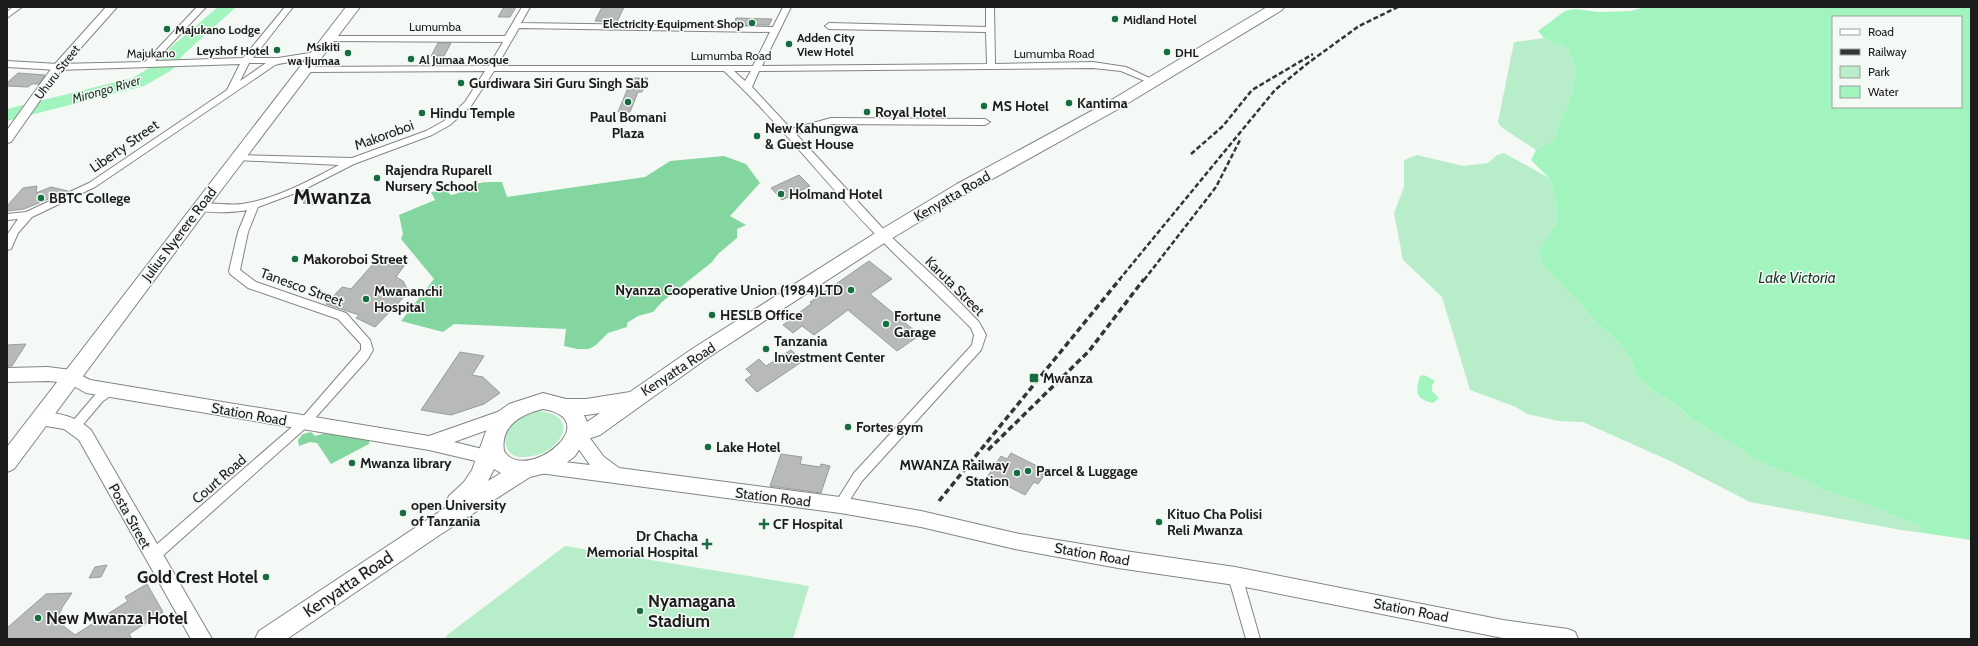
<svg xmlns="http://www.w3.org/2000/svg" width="1978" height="646" font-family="Cabin,sans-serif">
	<rect width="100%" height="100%" fill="#f5f9f6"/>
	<g fill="#b8edc9">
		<polygon points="1544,38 1568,49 1576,68 1573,91 1553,141 1536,150 1501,127 1498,122 1514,42"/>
		<polygon points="1504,153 1549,178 1555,197 1558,220 1538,252 1544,266 1578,301 1593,319 1618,342 1631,359 1636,376 1655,392 1677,405 1690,418 1743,450 1754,459 1807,481 1826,491 1859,501 1922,527 1922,530 1917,532 1901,530 1750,502 1670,461 1583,422 1559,421 1527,414 1516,407 1470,390 1442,297 1403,260 1394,213 1404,187 1404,160 1417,155 1463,166 1488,163 1497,155"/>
		<path d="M539,411C586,416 557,459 521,457C502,456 502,434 513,423C521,416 529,414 539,411Z"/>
		<polygon points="565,546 809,586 793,639 445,639 447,635"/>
	</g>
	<g fill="#84d6a1">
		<path d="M724,156L746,164L760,183L730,216L746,225L737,229V238L718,254L712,262L662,302L653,312L638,316L627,323V327L608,333L596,345L589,349H577L564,346L566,329L454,324L443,332L401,321L434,279L401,239L403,234L399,215L435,200L431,192L446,190L451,195C460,194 463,189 470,186C481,181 491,182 502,182L507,197L645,177L670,161Z"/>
		<polygon points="338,430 369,439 369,444 331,464 317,443 310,442 299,446 298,440 303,434 311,432 315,436"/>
	</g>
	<g fill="#a1f4bd" fill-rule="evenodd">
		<path d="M1645,7H1971V540L1917,532L1922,530V527L1859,501L1826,491L1807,481L1754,459L1743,450L1690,418L1677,405L1655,392L1636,376L1631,359L1618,342L1593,319L1578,301L1544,266L1538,252L1558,220L1555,197L1549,178L1531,160L1536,150L1553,141L1573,91L1576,68L1568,49L1544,38L1538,31L1565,11L1575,9L1598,12L1631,11ZM1833,17H1961V107H1833Z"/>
		<path d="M1424,375L1435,381L1432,385V391L1439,398L1433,403C1416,399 1415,393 1420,376Z"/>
	</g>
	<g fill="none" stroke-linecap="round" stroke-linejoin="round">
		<polygon fill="#a1f4bd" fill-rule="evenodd" points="218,7 236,7 183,55 172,70 144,86 7,121 7,109 132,78 160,62 171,47"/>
	</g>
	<g fill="#b7bab8" stroke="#999d9a">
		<polygon points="504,7 516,7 510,17 498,17"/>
		<polygon points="602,7 624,7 617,22 595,21"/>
		<polygon points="736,18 772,19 769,25 734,25"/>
		<polygon points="438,43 451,43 444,56 431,56"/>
		<polygon points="18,73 45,75 39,84 32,84 28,87 7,86 7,83"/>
		<polygon points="632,78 648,78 642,92 638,92 630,112 618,112"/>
		<polygon points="799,175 810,186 782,200 771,188"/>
		<polygon points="37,186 36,193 51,187 68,191 24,209 7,211 7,206 23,188"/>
		<polygon points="311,194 324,196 315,205 303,203"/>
		<polygon points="869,261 892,279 870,294 920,335 897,351 848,310 814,335 802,326 793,333 783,325 812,303 810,302"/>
		<polygon points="374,263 404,266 396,277 403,281 409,292 375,327 356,318 359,315 326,304 342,287 351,289"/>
		<polygon points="26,344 12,366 7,366 7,345"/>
		<polygon points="791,350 803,361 757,392 745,380 752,375 746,369 759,359 766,366"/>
		<polygon points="460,352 484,356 472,375 483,377 500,393 484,404 451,415 421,410"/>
		<polygon points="1011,453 1047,471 1038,484 1034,482 1025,495 988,476 1001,456 1007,459"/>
		<polygon points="781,454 802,457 800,464 820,467 821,464 830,466 821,493 770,486"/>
		<polygon points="107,565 101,577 89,578 95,567"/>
		<polygon points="147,584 163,612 129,634 132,639 7,639 7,628 46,594 72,593 63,606 56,620 75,635 128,601 125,597"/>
	</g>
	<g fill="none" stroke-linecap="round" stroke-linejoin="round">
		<defs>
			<g id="minor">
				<polygon points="13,7 22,7 7,18 7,12"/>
				<path d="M197,7H206L155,61L243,58L285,7H293L253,58H278L316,52L320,55C316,59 284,62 275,65L95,187L32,217L18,233L11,249L7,250V235L18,219L7,220V214L26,212L89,183L227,90L240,64L58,70L7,67V61L58,64L145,62ZM249,63H266L240,81Z"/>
				<path d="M522,7H530L521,23L773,27L783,7H791L762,66L987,64L986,32L829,29L825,26L829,23L986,27V7H994L995,64L1093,62L1126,67L1156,81L1152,84L1121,71L1093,68L759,71L752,87L791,129L831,118L985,119L990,122L985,125L831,124L796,134L887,233L942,284L979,322L986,335L981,350L862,481L844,509L840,510L836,509L834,505L854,473L972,345L974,335L971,328C941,297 909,269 879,238C826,184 780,123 724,71H494L471,106L450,125L432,135L354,164L301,191L258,207L248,232L240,270L256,282L346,313L370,340L373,350L367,360L308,426L158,560L153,562L148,560L146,556L148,552L300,420L361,350V344L338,319L248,288L230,274L229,271L238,232L247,210C237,212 201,215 195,207L196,205C210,201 228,206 242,204C276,199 309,181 339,165L237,160L234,159L232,157L234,155L352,158L426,131L444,121L465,102L485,71L306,72L302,69L303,67L489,66L503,42L329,41L326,40V36H505ZM519,28L770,32L753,66H497ZM734,71H751L745,81Z"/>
				<polygon points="111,385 115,387 117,390 115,393 103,401 80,428 76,430 72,428 70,425 72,422 95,395"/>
				<polygon points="1235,570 1240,572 1242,576 1260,639 1246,639 1228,576 1230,572"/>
			</g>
			<polygon id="tertiary" points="106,7 117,7 62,69 11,142 7,143 7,130 54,65"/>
			<g id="secondary">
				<polygon points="48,367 71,370 90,380 429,436 506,409 512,411 515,416 512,421 454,442 503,454 506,459 503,464 497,466 429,450 86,393 68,383 48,381 7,382 7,368"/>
				<path d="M40,412C60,413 76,416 91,430L212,639H191L79,440L64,429L34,424L31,419L34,414Z"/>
				<polygon points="577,427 583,429 604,457 619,468 840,497 921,511 1015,533 1118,550 1235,567 1503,620 1568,629 1575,632 1578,639 1503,638 1235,585 1118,568 1015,549 921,527 840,513 532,472 529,467 532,462 538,459 590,465 568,434 571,429"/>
			</g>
			<g id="trunk">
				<polygon points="346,7 360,7 222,189 14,469 7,472 7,447"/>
				<path d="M1267,7H1284L1282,10L1120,108L969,192L889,240L706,359L600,435L585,440L575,456L566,463L546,473L530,477L438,536L287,639H255L259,631L448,506L446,503L449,496L464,482L472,470L489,423L494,415L509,404L543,393L566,399H586L630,392L692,349L877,232L957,184L1108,102ZM543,409C608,420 525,485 504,451C500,425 522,414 543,409ZM600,413L587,422L584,415H586ZM494,469L501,473L488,481Z"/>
			</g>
		</defs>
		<use href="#minor" stroke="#828583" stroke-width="2"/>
		<use href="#tertiary" stroke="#828583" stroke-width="2"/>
		<use href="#secondary" stroke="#828583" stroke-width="2"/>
		<use href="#trunk" stroke="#828583" stroke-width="2"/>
		<use href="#minor" fill="#fff" fill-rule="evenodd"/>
		<use href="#tertiary" fill="#fff" fill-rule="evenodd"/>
		<use href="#secondary" fill="#fff" fill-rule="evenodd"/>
		<use href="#trunk" fill="#fff" fill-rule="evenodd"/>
		<g stroke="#343634" stroke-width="2.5" stroke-dasharray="5 2.5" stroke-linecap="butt">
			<polyline points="1191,154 1223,126 1252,90 1313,54"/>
			<polyline points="1119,280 1275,90 1308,63 1359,26 1398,7"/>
			<polyline points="1144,280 1216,187 1241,138"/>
		</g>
		<g stroke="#343634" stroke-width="3.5" stroke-dasharray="6 3.5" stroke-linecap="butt">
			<polyline points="988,450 1089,351 1144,279"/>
			<polyline points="939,501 1120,279"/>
		</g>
	</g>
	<g fill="#176d3f" stroke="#f5f9f6" stroke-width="1.5">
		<circle cx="1115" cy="19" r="4"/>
		<circle cx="752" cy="23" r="4"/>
		<circle cx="167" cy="29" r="4"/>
		<circle cx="789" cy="44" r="4"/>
		<circle cx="277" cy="50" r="4"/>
		<circle cx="1167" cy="52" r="4"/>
		<circle cx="348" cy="53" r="4"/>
		<circle cx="411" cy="59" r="4"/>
		<circle cx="461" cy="83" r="4"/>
		<circle cx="628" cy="102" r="4"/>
		<circle cx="1069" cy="103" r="4"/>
		<circle cx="984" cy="106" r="4"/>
		<circle cx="867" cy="112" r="4"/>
		<circle cx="422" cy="113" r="4"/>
		<circle cx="757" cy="136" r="4"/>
		<circle cx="377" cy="178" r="4"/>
		<circle cx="781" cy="194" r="4"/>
		<circle cx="41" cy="198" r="4"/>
		<circle cx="295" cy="259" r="4"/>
		<circle cx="851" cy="290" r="4"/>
		<circle cx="366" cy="299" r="4"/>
		<circle cx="712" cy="315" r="4"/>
		<circle cx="886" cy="324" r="4"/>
		<circle cx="766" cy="349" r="4"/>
		<rect x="1029" y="373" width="10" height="10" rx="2"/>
		<circle cx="848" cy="427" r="4"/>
		<circle cx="708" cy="447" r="4"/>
		<circle cx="352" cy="463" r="4"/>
		<circle cx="1028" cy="471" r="4"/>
		<circle cx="1017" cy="473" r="4"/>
		<circle cx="403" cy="513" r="4"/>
		<circle cx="1159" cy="522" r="4"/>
		<path d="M762 518h4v4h4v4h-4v4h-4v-4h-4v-4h4z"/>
		<path d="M705 538h4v4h4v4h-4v4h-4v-4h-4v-4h4z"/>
		<circle cx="266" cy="577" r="4"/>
		<circle cx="640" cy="611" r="4"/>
		<circle cx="38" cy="618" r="4"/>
	</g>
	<g text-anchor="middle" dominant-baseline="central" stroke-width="3" stroke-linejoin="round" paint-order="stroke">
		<g font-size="12" font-weight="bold" fill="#1b1c1b" stroke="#f5f9f6" text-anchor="start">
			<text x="1123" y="19">Midland Hotel</text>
			<text x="744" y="23" text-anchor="end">Electricity Equipment Shop</text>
			<text x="175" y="29">Majukano Lodge</text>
			<text x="797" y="37">Adden City<tspan x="797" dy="14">View Hotel</tspan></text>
			<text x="340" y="46" text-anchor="end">Msikiti<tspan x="340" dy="14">wa Ijumaa</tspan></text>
			<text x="269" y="50" text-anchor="end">Leyshof Hotel</text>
			<text x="1175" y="52">DHL</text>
			<text x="419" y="59">Al Jumaa Mosque</text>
		</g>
		<g font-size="12" fill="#1b1c1b" stroke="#f5f9f6">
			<text x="435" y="26">Lumumba</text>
			<text transform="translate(151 53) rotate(-1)">Majukano</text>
			<text x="1054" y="53">Lumumba Road</text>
			<text x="731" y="55">Lumumba Road</text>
			<text transform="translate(57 72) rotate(-52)">Uhuru Street</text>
		</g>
		<g font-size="13" font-style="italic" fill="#173a25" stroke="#f5f9f6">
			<text transform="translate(106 89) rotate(-16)">Mirongo River</text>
		</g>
		<g font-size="14" font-weight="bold" fill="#1b1c1b" stroke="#f5f9f6" text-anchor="start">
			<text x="469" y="83">Gurdiwara Siri Guru Singh Sab</text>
			<text x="1077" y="103">Kantima</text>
			<text x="992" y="106">MS Hotel</text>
			<text x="875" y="112">Royal Hotel</text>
			<text x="430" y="113">Hindu Temple</text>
			<text x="628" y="117" text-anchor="middle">Paul Bomani<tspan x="628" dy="16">Plaza</tspan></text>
			<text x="765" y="128">New Kahungwa<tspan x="765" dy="16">&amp; Guest House</tspan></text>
			<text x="385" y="170">Rajendra Ruparell<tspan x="385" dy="16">Nursery School</tspan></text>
			<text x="789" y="194">Holmand Hotel</text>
			<text x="49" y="198">BBTC College</text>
			<text x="303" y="259">Makoroboi Street</text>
			<text x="843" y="290" text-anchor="end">Nyanza Cooperative Union (1984)LTD</text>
			<text x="374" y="291">Mwananchi<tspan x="374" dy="16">Hospital</tspan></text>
			<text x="720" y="315">HESLB Office</text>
			<text x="894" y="316">Fortune<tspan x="894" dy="16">Garage</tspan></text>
			<text x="774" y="341">Tanzania<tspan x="774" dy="16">Investment Center</tspan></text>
			<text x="1043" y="378">Mwanza</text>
			<text x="856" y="427">Fortes gym</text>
			<text x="716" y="447">Lake Hotel</text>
			<text x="360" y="463">Mwanza library</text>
			<text x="1009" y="465" text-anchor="end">MWANZA Railway<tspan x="1009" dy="16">Station</tspan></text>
			<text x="1036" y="471">Parcel &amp; Luggage</text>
			<text x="411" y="505">open University<tspan x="411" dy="16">of Tanzania</tspan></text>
			<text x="1167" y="514">Kituo Cha Polisi<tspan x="1167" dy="16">Reli Mwanza</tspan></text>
			<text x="773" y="524">CF Hospital</text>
			<text x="698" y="536" text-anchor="end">Dr Chacha<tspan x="698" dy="16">Memorial Hospital</tspan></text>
		</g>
		<g font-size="14" fill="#1b1c1b" stroke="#f5f9f6">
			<text transform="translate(384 135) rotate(-20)">Makoroboi</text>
			<text transform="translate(124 146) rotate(-35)">Liberty Street</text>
			<text transform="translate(952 196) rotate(-30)">Kenyatta Road</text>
			<text transform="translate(179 234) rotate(-53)">Julius Nyerere Road</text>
			<text transform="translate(955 286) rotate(45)">Karuta Street</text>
			<text transform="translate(302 287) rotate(20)">Tanesco Street</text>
			<text transform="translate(678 369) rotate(-33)">Kenyatta Road</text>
			<text transform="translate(249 414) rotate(10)">Station Road</text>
			<text transform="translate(219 479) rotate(-41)">Court Road</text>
			<text transform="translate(773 497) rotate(7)">Station Road</text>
			<text transform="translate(130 516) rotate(61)">Posta Street</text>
			<text transform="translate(1092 554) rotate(10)">Station Road</text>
			<text transform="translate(1411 610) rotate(11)">Station Road</text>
		</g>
		<g font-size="15" font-style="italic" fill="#173a25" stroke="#f5f9f6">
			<text x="1797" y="278">Lake Victoria</text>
		</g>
		<g font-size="17" font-weight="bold" fill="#1b1c1b" stroke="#f5f9f6" text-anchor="start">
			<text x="258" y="577" text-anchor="end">Gold Crest Hotel</text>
			<text x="648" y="601">Nyamagana<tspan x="648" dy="20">Stadium</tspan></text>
			<text x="46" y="618">New Mwanza Hotel</text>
		</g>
		<g font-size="17" fill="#1b1c1b" stroke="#f5f9f6">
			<text transform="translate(348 584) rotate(-34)">Kenyatta Road</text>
		</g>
		<g font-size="22" font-weight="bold" fill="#1b1c1b" stroke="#f5f9f6">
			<text x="332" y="196">Mwanza</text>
		</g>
	</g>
	<rect width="1978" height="646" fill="none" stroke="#1b1c1b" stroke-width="16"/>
	<rect x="1832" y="16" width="130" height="92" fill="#f5f9f6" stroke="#9ea19e"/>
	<rect x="1840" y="29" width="20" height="6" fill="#ffffff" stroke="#9ea19e"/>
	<text x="1868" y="36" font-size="12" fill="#1b1c1b">Road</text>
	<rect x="1840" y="49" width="20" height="6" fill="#343634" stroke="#9ea19e"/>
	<text x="1868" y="56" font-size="12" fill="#1b1c1b">Railway</text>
	<rect x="1840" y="66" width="20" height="12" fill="#b8edc9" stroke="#9ea19e"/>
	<text x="1868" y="76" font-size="12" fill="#1b1c1b">Park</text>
	<rect x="1840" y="86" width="20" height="12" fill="#a1f4bd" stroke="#9ea19e"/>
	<text x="1868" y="96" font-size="12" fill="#1b1c1b">Water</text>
</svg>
